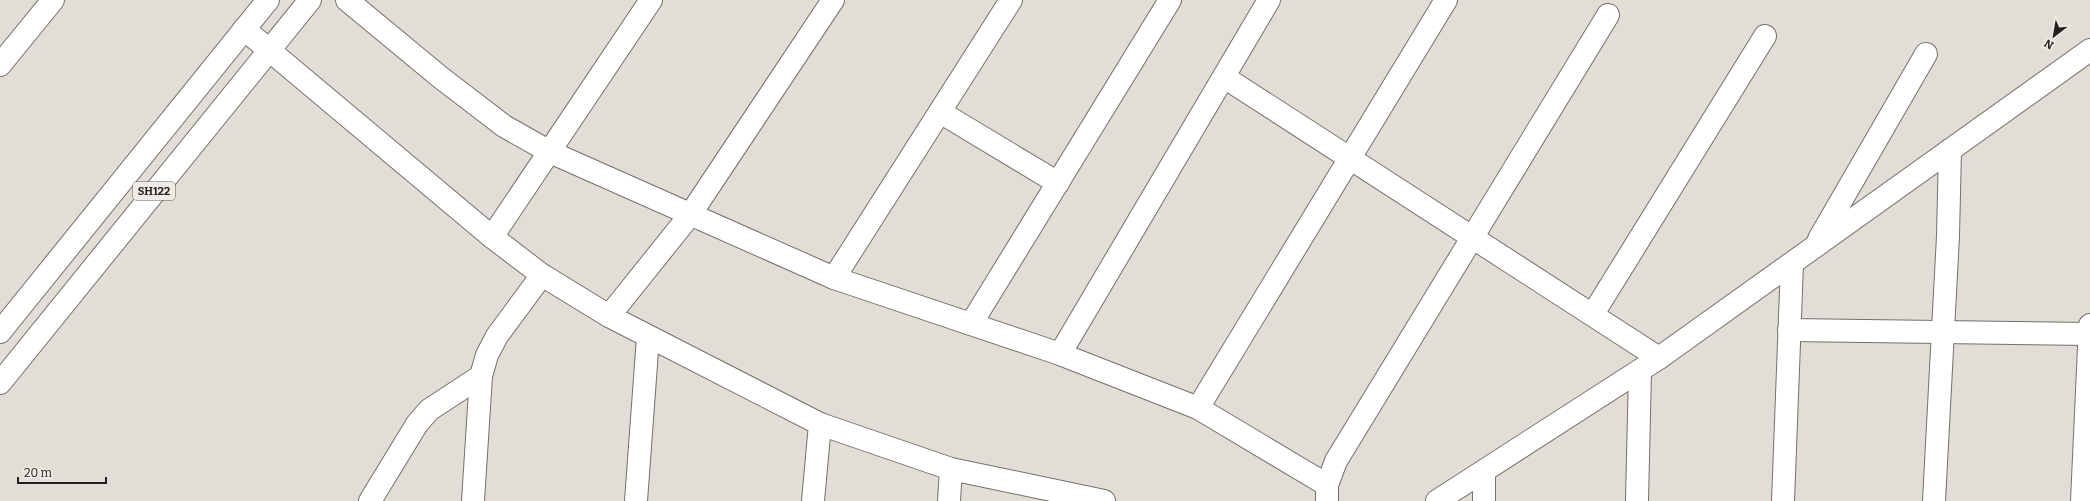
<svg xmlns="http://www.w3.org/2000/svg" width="2090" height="501" font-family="Bitter,serif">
	<rect width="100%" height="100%" fill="#e2ded7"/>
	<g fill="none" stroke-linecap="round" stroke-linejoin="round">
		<defs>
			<g id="street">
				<polyline points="347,0 440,77 504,126 550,152 834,278 1060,354 1198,408 1327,485"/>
				<polyline points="244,29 492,237 542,275 609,316 820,424 951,469 1104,501"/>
				<polyline points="0,65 53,0"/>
				<polyline points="1224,77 1659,358"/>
				<polyline points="940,112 1058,183"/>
				<polyline points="492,237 651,0"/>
				<polyline points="1819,239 1926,54"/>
				<polyline points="834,278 1011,0"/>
				<polyline points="1593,314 1765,36"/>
				<polyline points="609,316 690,215 833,0"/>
				<polyline points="971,324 1170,0"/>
				<polyline points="1789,330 2090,334"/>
				<polyline points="1060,354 1269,0"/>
				<polyline points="1198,408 1446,0"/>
				<polyline points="1484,471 1484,501"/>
				<polyline points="370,501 417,424 429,410 481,376 487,355 497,336 542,275"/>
				<polyline points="473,501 481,376"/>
				<polyline points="636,501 648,337"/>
				<polyline points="813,501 820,424"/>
				<polyline points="949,501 951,469"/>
				<polyline points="1327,501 1327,485 1336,461 1608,15"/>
				<polyline points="1437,501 1659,358 2090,50"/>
				<polyline points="1637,501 1640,371"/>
				<polyline points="1783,501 1792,264"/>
				<polyline points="1934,501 1948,236 1950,150"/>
				<polyline points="2082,501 2090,325"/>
			</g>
			<g id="primary">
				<polyline points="0,332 268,0"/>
				<polyline points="0,383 310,0"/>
			</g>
		</defs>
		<use href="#street" stroke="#74706a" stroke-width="24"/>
		<use href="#primary" stroke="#74706a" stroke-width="24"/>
		<use href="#street" stroke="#fff" stroke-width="22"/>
		<use href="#primary" stroke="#fff" stroke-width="22"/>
	</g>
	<g text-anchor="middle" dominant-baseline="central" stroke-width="3.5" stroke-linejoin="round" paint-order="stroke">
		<rect fill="#f0ebe4" stroke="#605e5a" stroke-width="1" x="133" y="182" width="42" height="18" rx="3"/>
		<g font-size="11" font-weight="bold" fill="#23211f">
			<text x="154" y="191">SH122</text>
		</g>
	</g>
	<g transform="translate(2054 36) rotate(211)" stroke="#f0ebe4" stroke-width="3" paint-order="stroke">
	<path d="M0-3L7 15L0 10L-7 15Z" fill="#23211f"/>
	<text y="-6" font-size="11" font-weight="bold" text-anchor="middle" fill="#23211f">N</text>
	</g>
	<path d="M18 477v6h88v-6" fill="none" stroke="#23211f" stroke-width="2"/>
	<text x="24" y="477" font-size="12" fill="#23211f" stroke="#f0ebe4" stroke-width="3" paint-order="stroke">20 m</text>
</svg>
